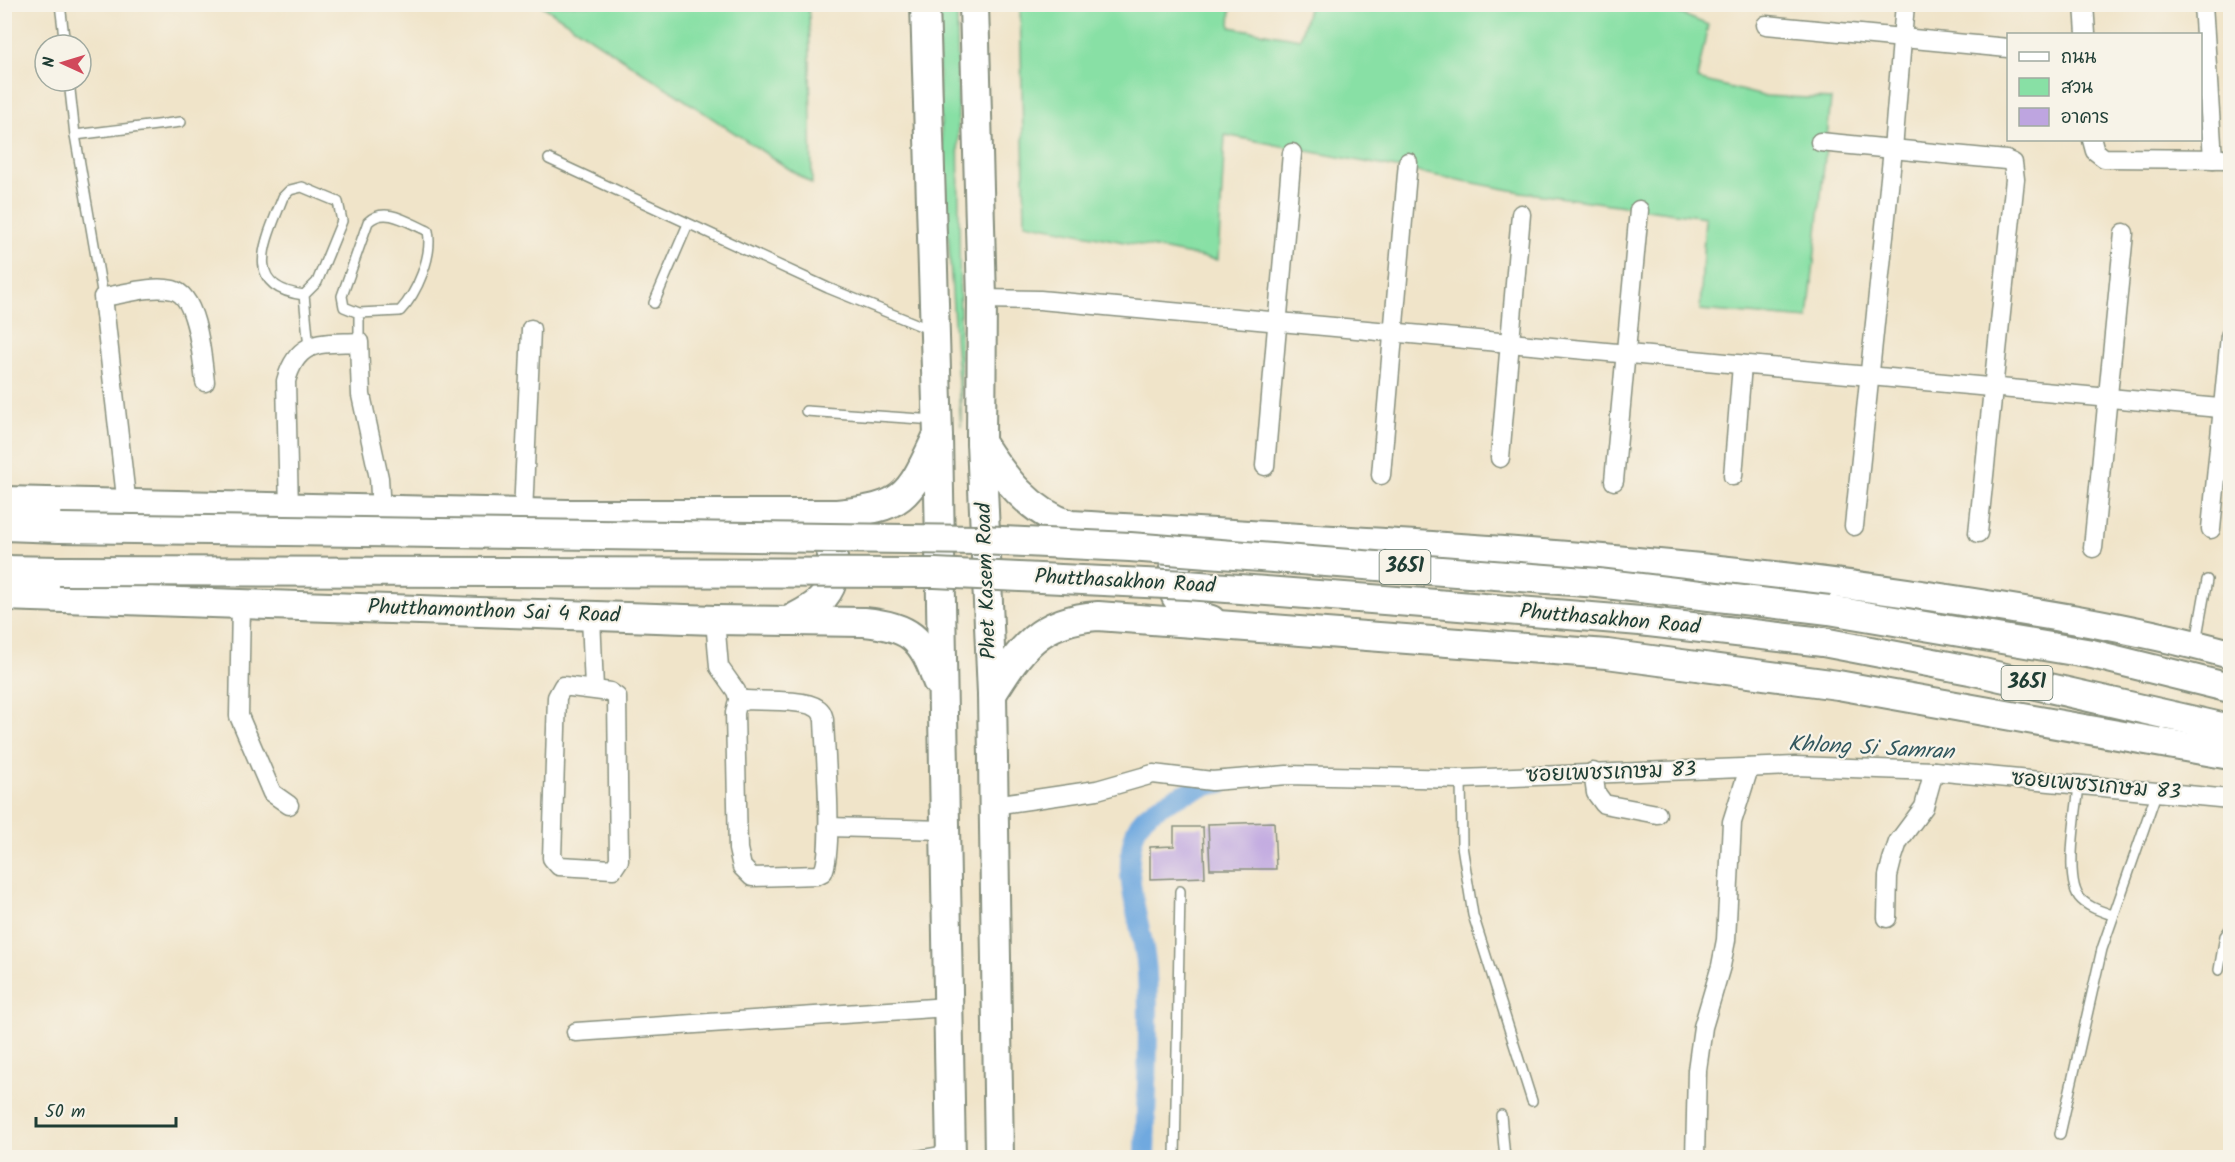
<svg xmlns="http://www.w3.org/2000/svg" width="2235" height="1162" font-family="Kalam,'Playpen Sans Thai',sans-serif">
	<rect width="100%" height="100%" fill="#f7f3e8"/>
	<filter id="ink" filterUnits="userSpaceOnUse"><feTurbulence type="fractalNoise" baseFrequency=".0167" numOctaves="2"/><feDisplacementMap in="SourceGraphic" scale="12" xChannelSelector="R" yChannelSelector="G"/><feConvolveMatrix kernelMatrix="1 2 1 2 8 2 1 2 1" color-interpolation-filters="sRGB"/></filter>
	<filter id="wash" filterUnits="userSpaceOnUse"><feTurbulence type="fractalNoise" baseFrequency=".008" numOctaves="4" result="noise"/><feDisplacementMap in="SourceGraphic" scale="24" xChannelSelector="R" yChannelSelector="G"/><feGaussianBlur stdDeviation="1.35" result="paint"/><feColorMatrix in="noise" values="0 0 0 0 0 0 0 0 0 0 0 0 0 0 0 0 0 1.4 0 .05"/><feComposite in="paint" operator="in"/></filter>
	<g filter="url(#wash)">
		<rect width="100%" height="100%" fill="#f0e4c9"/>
		<g fill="#88e0a5" stroke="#548e6c" stroke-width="1.5">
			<polygon points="1427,4 1453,9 1455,4 1659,5 1708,25 1697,79 1763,96 1831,99 1808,319 1700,310 1705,217 1521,192 1225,135 1218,260 1025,223 1020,5 1231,5 1230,27 1300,39 1309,5"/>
			<polygon points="541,5 809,5 812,184"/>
			<polygon points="938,5 957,5 961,427 939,97"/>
		</g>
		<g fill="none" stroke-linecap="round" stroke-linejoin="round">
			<path stroke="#6fa9df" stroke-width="20" d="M1145,1158C1146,1097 1150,1035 1147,974C1145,926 1118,878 1136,830C1145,806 1198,786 1222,783"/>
		</g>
		<g id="blocks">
			<g fill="#bea5e0">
				<polygon points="1274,822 1276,869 1210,869 1208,824"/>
				<polygon points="1174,827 1203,827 1205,877 1150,879 1150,847 1174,846"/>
			</g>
		</g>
	</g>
	<g filter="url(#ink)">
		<use href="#blocks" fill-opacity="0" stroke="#88907e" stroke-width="1.5"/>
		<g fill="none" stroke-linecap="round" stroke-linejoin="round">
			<defs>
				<g id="service">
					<polyline points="60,4 65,45"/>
					<polyline points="69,81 75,135 103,297"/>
					<polyline points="75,135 181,122"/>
					<polyline points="549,159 828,288 931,330"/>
					<path d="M304,295C239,287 268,237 283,197L290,190L302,187L338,202L342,221L317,282L304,295L309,348"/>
					<polyline points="654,303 688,224"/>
					<path d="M359,313L344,307L342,296L368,222C385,205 409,223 428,231C433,256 417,293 400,311L359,313V342"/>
					<polyline points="806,411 935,420"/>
					<polyline points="2196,642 2207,580"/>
					<polyline points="1461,779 1462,846 1473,915 1532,1101"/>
					<path d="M2079,785C2077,810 2064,876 2079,897C2087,907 2101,911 2112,915"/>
					<polyline points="2219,970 2225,936 2230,929"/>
					<polyline points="1501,1115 1505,1158"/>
					<polyline points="2060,1134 2102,949 2157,791"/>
					<polyline points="904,1158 949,1150"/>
					<polyline points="1175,1158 1180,891"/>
				</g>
				<g id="minor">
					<polyline points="2084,4 2086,34"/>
					<polyline points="2203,4 2213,159"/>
					<polyline points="1766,25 2008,48"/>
					<polyline points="2092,140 2095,151 2104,158 2230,159"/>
					<polyline points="1820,142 2006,160 2013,163 2015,179 1978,533"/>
					<polyline points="982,299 1040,300 2230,409"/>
					<polyline points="1500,458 1521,214"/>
					<polyline points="1265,466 1292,153"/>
					<polyline points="1381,475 1408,162"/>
					<polyline points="1733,476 1742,365"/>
					<polyline points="1614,481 1639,210"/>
					<path d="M127,506L103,297C125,294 151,285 173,290C198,296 202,359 205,382"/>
					<path d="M289,510L286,381C298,338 321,344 359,342L361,395L379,478L381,511"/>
					<polyline points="523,514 531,329"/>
					<polyline points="1854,526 1893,149 1905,4"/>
					<polyline points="2211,529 2230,336"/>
					<polyline points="2093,548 2124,233"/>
					<polyline points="241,603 239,716 272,793 289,805"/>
					<polyline points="591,616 594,689"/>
					<polyline points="715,620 719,667 736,691 739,701"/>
					<polygon points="563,686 610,692 617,697 619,860 613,869 559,866 552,858 557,697"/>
					<path d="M746,700C762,701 805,699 817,708C822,711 823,715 824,720C825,750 834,850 823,872L817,875L752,877L742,867L738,849L735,713L737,704Z"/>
					<polyline points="1593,772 1596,793 1604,804 1657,814"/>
					<polyline points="994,805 1097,790 1153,774 1212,781 1287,775 1461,779 1795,766 1934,771 2230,799"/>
					<polyline points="828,827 945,830"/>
					<polyline points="1887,918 1888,876 1892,860 1898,842 1924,807 1934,771"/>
					<polyline points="576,1032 948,1007"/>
					<polyline points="1695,1158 1697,1070 1703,1027 1721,966 1726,940 1732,822 1749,768"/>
				</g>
				<g id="primary">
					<polyline points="925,4 938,436 951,1158"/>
					<polyline points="974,4 982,299 981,442 992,694 999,1158"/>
					<path d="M981,442C1004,478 1029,512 1071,525C1351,541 1630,553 1908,593C2015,609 2125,625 2230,654"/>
					<path d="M4,501L567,514H837C903,507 908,499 935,441"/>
					<polyline points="4,526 60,528"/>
					<path d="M1205,540C1183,545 1167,570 1174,592C1180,608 1197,616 1211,620"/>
					<polyline points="4,570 59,571"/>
					<path d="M4,596L715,620L864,622C908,626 924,638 937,681"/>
					<polyline points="1829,610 2092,654 2230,688"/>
					<path d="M788,621C799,615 811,610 820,601C844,577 835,543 811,523"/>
					<polyline points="1823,642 1970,670 2230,729"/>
					<path d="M992,694C1021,648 1039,620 1098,616L1607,654L1838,685L2230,755"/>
				</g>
			</defs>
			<use href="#service" stroke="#88907e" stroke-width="12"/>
			<use href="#minor" stroke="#88907e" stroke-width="21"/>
			<use href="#primary" stroke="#88907e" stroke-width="32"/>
			<use href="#service" stroke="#fff" stroke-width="9"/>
			<use href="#minor" stroke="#fff" stroke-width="18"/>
			<use href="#primary" stroke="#fff" stroke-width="28"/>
			<defs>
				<g id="primary-bridge">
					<polyline points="60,528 980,540 1130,547 1598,583 1829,610"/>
					<polyline points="59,571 935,573 1187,585 1423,603 1640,621 1823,642"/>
				</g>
			</defs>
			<use href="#primary-bridge" stroke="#88907e" stroke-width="32" stroke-linecap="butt"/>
			<use href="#primary-bridge" stroke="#fff" stroke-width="28"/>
		</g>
	</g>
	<g text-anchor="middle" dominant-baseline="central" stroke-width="4.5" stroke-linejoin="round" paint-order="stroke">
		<g fill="#f7f3e8" stroke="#60746a" stroke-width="1.5">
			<rect x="1379.5" y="550" width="51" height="34" rx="4.5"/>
			<rect x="2001.5" y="666" width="51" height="34" rx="4.5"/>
		</g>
		<g font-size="20" font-weight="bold" fill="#1f3d34">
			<text x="1405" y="567">3651</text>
			<text x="2027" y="683">3651</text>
		</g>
		<g font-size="21" fill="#1f3d34" stroke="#f7f3e8">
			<text transform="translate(987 581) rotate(-92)">Phet Kasem Road</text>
			<text transform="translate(1125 582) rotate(3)">Phutthasakhon Road</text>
			<text transform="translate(494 612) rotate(2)">Phutthamonthon Sai 4 Road</text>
			<text transform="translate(1610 620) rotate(5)">Phutthasakhon Road</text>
			<text transform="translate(1611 773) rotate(-2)">ซอยเพชรเกษม 83</text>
			<text transform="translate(2096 786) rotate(5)">ซอยเพชรเกษม 83</text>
		</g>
		<g font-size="22" font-style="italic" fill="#33585f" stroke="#f7f3e8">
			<text transform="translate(1871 749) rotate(3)">Khlong Si Samran</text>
		</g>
	</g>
	<rect width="2235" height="1162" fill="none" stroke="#f7f3e8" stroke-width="24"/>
	<rect x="2007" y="33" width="195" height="108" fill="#f7f3e8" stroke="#a1aaa0" stroke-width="1.5"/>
	<rect x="2019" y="52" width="30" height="9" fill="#ffffff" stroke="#a1aaa0" stroke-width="1.5"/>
	<text x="2061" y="63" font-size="18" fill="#1f3d34">ถนน</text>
	<rect x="2019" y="78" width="30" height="18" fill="#88e0a5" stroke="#a1aaa0" stroke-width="1.5"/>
	<text x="2061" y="93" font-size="18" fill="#1f3d34">สวน</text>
	<rect x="2019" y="108" width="30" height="18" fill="#bea5e0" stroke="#a1aaa0" stroke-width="1.5"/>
	<text x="2061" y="123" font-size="18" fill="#1f3d34">อาคาร</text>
	<g transform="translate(63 63) rotate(274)"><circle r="28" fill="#f7f3e8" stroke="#a1aaa0" stroke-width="1.5"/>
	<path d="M0-4.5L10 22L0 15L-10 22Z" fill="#d1495b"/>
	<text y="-9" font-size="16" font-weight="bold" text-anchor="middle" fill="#1f3d34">N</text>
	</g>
	<path d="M36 1117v9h140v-9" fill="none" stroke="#1f3d34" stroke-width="3"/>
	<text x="45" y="1117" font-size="18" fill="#1f3d34" stroke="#f7f3e8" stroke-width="4.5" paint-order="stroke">50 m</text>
</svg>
